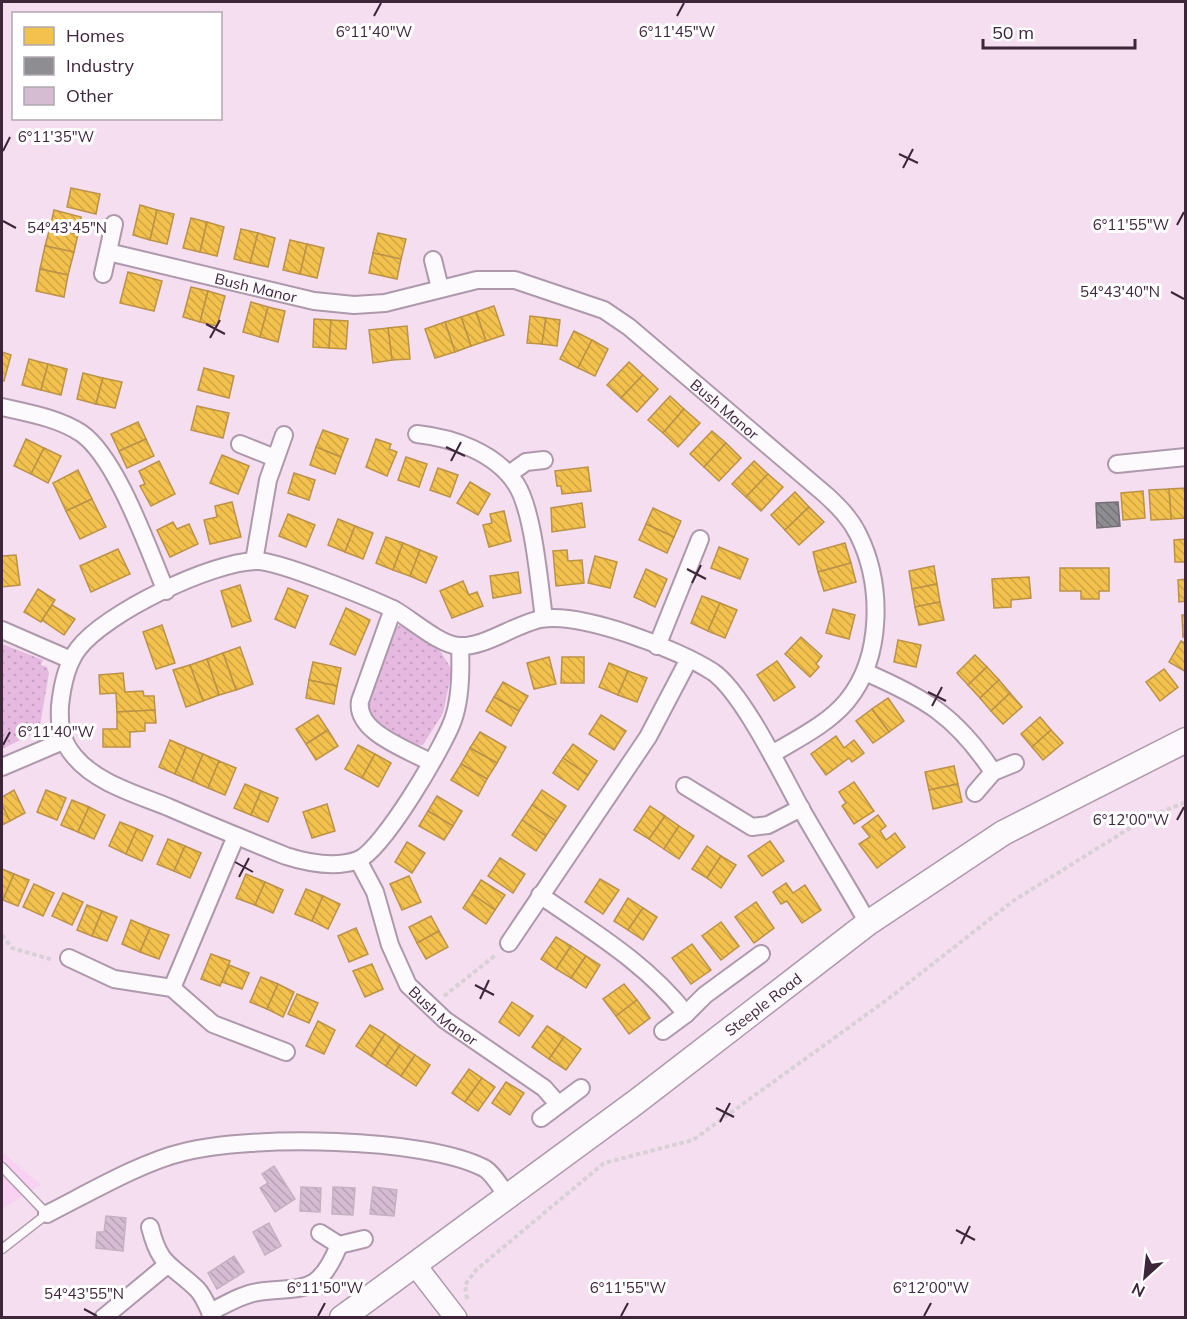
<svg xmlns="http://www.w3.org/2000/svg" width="1187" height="1319" font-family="Mulish,sans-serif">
	<defs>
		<pattern id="grass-dots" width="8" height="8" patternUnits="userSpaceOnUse" patternTransform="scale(1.5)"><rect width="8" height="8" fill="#e6bae0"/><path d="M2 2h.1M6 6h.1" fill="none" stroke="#c6a0c1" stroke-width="1.8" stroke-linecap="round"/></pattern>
		<pattern id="homes-back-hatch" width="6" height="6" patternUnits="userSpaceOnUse" patternTransform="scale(1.5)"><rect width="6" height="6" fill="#f2c14e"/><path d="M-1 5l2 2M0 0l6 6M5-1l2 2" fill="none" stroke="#d0a645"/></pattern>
		<pattern id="industry-back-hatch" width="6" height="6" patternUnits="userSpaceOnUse" patternTransform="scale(1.5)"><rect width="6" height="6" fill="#8d8d92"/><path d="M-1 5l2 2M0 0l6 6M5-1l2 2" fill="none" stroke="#747378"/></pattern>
		<pattern id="building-back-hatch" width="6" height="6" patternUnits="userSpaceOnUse" patternTransform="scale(1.5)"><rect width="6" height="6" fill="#d6bcd2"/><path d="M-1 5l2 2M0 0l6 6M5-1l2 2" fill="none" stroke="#b9a1b5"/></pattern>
	</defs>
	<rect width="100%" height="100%" fill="#f4def0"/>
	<polygon fill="#f8d1f3" points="2,1152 41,1185 2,1209"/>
	<g fill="url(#grass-dots)">
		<path d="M400,625L405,626L439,649L452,670L443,713L423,745C403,747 374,725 366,707L394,630Z"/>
		<polygon points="2,644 43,660 41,665 47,667 49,673 39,731 2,749"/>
	</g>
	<g fill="url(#homes-back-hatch)" stroke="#bc9248" stroke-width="1.5">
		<polygon points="71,188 100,194 96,214 67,207"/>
		<polygon points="140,205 157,210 150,240 133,235"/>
		<polygon points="54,210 81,217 78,234 50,228"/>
		<polygon points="157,210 174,214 167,244 150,240"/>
		<polygon points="191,218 207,222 200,252 183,248"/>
		<polygon points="207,222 224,227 217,256 200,252"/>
		<polygon points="50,228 78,234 74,252 45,246"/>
		<polygon points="241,229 258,233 250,263 234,259"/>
		<polygon points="258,233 275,238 268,267 250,263"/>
		<polygon points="378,233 406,239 401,259 373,253"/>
		<polygon points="290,240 307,244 300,274 283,270"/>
		<polygon points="307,244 324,248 317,278 300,274"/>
		<polygon points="45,246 74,252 68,275 40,269"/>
		<polygon points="373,253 401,259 397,279 369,273"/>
		<polygon points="40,269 68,275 64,297 36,291"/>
		<polygon points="128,272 162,281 154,311 120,303"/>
		<polygon points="191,287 208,291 200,322 183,317"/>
		<polygon points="208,291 225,296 217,326 200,322"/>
		<polygon points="251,302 268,307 260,337 243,332"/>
		<polygon points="494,306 504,335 486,341 476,312"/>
		<polygon points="268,307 285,311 278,342 260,337"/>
		<polygon points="476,312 486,341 471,346 461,317"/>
		<polygon points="530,316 546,318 542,344 527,343"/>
		<polygon points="461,317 471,346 455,352 445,322"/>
		<polygon points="546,318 560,320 557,346 542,344"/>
		<polygon points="314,319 331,320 329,348 313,347"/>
		<polygon points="331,320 348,321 346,349 329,348"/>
		<polygon points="445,322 455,352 435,358 425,329"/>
		<polygon points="407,326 410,359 392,360 388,328"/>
		<polygon points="388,328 392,360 373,363 369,330"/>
		<polygon points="574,331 592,340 578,368 560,359"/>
		<polygon points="592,340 608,349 595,376 578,368"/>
		<polygon points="2,352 11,355 4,381 2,380"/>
		<polygon points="29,359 48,364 41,390 22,385"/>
		<polygon points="629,362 643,375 621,398 607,385"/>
		<polygon points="48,364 67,369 61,395 41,390"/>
		<polygon points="204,368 234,376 229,398 198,390"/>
		<polygon points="83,373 103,378 96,404 77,399"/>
		<polygon points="643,375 658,389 637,412 621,398"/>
		<polygon points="103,378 122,382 115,408 96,404"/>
		<polygon points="670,396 684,409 663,433 648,420"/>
		<polygon points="197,406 229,413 223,438 191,430"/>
		<polygon points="684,409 700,423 678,447 663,433"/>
		<polygon points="138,422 146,439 119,451 111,434"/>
		<polygon points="323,430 348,439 341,457 316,447"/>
		<polygon points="712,431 726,443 704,467 690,454"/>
		<polygon points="26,439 44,448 31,474 14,466"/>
		<polygon points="146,439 154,456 127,468 119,451"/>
		<polygon points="376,439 391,444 389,449 397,452 387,476 366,467"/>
		<polygon points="726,443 741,458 719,481 704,467"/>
		<polygon points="316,447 341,457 335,474 310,465"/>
		<polygon points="44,448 61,456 48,483 31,474"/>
		<polygon points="222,455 249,466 238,494 210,483"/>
		<polygon points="406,457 427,464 419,487 398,480"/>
		<polygon points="159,461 175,494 151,506 140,486 145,484 139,471"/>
		<polygon points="754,461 768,474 746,497 732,484"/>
		<polygon points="588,467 591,491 562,494 561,486 557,486 555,471"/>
		<polygon points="438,468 458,475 450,497 430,490"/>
		<polygon points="78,470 92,499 66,511 53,483"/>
		<polygon points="294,473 315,480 309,500 288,493"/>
		<polygon points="768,474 783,487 761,511 746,497"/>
		<polygon points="470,482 490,494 478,515 457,503"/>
		<polygon points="1186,488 1186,518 1171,519 1169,489"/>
		<polygon points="1169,489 1171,519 1151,520 1149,490"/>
		<polygon points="1143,491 1145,518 1123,520 1121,493"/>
		<polygon points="795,492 809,507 785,530 771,515"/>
		<polygon points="92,499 106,527 80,539 66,511"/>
		<polygon points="232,502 241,537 210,544 204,520 217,517 215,506"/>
		<polygon points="582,503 585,527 552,532 551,508"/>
		<polygon points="809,507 824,522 799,545 785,530"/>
		<polygon points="653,508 681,521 674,537 646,524"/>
		<polygon points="504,511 511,541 489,547 483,525 492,523 490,514"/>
		<polygon points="288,514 315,525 306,547 279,536"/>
		<polygon points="338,519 355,526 345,552 328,545"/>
		<polygon points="173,522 177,529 189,524 198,544 170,557 157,530"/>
		<polygon points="646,524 674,537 667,553 639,540"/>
		<polygon points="355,526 373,533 363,559 345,552"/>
		<polygon points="386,537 403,543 393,570 376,563"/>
		<polygon points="1186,539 1186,562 1175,562 1174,540"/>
		<polygon points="403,543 420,550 410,576 393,570"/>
		<polygon points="845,543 851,563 818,572 813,552"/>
		<polygon points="719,547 748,559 740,579 711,568"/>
		<polygon points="118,549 130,574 91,592 80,566"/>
		<polygon points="420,550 437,557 426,583 410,576"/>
		<polygon points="567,550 568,561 582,560 584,583 556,586 553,551"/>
		<polygon points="16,555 20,585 2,587 2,556"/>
		<polygon points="595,556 617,562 610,588 588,583"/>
		<polygon points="851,563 856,582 824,591 818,572"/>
		<polygon points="934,566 937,584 912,589 909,571"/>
		<polygon points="1060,568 1109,568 1109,591 1099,591 1099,599 1081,599 1081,591 1060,591"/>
		<polygon points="646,569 667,579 655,607 634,597"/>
		<polygon points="518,572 521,593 493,598 490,576"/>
		<polygon points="1029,577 1031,598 1011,600 1011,607 994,608 992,579"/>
		<polygon points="1186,579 1186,601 1179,602 1178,580"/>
		<polygon points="463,581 469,595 477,592 483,606 452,618 440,591"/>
		<polygon points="937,584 940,602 915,607 912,589"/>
		<polygon points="240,585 251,621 232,627 221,591"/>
		<polygon points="288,588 308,596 295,628 275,619"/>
		<polygon points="38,589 55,600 41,622 24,612"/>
		<polygon points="702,596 720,603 708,631 691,623"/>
		<polygon points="940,602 944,620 919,625 915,607"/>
		<polygon points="720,603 737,610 725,638 708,631"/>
		<polygon points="52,605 75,619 64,635 42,620"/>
		<polygon points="346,608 370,620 355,655 330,644"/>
		<polygon points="833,609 855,615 849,639 826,633"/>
		<polygon points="1182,615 1186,615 1186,637 1183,637"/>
		<polygon points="162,625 175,663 156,669 143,632"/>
		<polygon points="801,637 822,656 816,664 819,667 810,677 785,654"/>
		<polygon points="898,640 921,645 916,667 894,662"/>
		<polygon points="1181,641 1186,644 1186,672 1169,662"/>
		<polygon points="240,647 253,684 236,690 223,653"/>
		<polygon points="223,653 236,690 219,695 207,659"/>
		<polygon points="975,655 987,667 968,685 957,673"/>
		<polygon points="549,657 556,684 534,689 527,663"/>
		<polygon points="562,657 584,657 584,683 561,683"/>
		<polygon points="207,659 219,695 203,701 190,665"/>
		<polygon points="777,661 795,687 774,701 757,675"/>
		<polygon points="313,662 341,668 337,686 309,680"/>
		<polygon points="609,663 628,671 618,695 599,687"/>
		<polygon points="190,665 203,701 186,707 173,670"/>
		<polygon points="987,667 999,680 980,698 968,685"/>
		<polygon points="1164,669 1178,687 1160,701 1146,682"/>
		<polygon points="628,671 647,678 637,702 618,695"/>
		<polygon points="123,673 125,692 143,691 144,696 154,696 155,710 117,712 116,693 100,694 99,675"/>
		<polygon points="309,680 337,686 334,704 306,698"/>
		<polygon points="999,680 1010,693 991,711 980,698"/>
		<polygon points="503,682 528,696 519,711 494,697"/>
		<polygon points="1010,693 1022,707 1003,724 991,711"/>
		<polygon points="494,697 519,711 511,726 486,711"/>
		<polygon points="888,698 904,721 889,732 872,709"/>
		<polygon points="872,709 889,732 873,743 856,721"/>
		<polygon points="155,710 156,723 145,723 145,731 130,732 130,747 103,747 103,729 117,729 117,712"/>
		<polygon points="318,715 328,730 306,744 296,729"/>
		<polygon points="601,715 626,731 614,750 589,734"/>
		<polygon points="1040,717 1051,730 1032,747 1021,734"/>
		<polygon points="328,730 338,746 316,760 306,744"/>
		<polygon points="1051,730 1063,743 1043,760 1032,747"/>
		<polygon points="480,732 506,747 497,763 470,748"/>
		<polygon points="836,736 844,748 854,740 864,753 852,762 849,758 826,775 811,754"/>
		<polygon points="170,740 186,747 175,774 159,767"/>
		<polygon points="573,744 597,761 588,775 563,758"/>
		<polygon points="358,745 375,754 362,778 345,769"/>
		<polygon points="186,747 203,754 192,781 175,774"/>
		<polygon points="470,748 497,763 487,779 461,764"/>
		<polygon points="203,754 219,761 208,788 192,781"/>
		<polygon points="375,754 391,763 378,787 362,778"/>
		<polygon points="563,758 588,775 578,790 553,773"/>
		<polygon points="219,761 236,768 225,795 208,788"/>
		<polygon points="461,764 487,779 478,796 451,780"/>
		<polygon points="954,766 958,784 929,790 925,772"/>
		<polygon points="854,782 874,811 854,824 842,806 846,803 839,792"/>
		<polygon points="245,784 261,791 251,815 234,808"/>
		<polygon points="958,784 962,802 933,809 929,790"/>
		<polygon points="14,790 25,813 10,821 2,805 2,797"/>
		<polygon points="46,790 66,798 57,820 37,812"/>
		<polygon points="542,790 566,806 556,821 532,805"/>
		<polygon points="261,791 278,798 268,822 251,815"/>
		<polygon points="437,796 462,811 453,826 428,811"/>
		<polygon points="72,800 89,807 78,832 61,825"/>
		<polygon points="327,804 335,831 312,838 303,812"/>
		<polygon points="2,805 10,821 2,825"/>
		<polygon points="532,805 556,821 546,836 522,820"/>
		<polygon points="650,806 665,816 649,839 634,830"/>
		<polygon points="89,807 105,815 94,839 78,832"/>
		<polygon points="428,811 453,826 444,840 419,826"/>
		<polygon points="878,815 886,826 880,831 886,840 895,833 905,847 877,868 859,844 870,837 862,827"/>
		<polygon points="665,816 679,826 664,849 649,839"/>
		<polygon points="522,820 546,836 536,851 512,835"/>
		<polygon points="120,822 137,829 126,854 109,846"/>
		<polygon points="679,826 694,836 679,859 664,849"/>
		<polygon points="137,829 153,836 142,861 126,854"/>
		<polygon points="168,839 185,846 174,871 157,864"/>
		<polygon points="770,841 784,861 762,876 748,856"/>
		<polygon points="407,842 425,853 412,873 395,862"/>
		<polygon points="185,846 201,853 190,878 174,871"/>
		<polygon points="707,846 721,856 707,878 692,869"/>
		<polygon points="721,856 736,865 721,888 707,878"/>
		<polygon points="500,858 525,874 513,893 488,876"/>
		<polygon points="2,869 14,874 3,900 2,899"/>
		<polygon points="14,874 29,880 18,906 3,900"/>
		<polygon points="246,874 265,882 255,905 236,898"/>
		<polygon points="409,876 421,902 402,910 390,884"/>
		<polygon points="600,879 619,890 603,914 585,902"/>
		<polygon points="481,880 505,895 495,910 472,894"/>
		<polygon points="265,882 283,890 273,913 255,905"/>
		<polygon points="786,883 793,893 805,885 821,910 802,923 787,901 781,904 773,892"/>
		<polygon points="34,884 54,893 43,916 23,907"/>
		<polygon points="306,889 323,896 312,921 295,914"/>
		<polygon points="63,893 83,902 72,925 52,916"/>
		<polygon points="472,894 495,910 486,924 463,908"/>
		<polygon points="323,896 340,904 328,929 312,921"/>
		<polygon points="628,898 643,908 628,930 614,921"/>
		<polygon points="756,902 774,928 754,943 735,917"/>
		<polygon points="87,905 102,911 92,936 77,930"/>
		<polygon points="643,908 657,917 643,940 628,930"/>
		<polygon points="102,911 117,917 107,941 92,936"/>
		<polygon points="431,916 439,931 417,943 409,927"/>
		<polygon points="131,920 150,928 140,952 122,944"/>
		<polygon points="721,922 739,946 721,960 702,936"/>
		<polygon points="150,928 169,935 159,959 140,952"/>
		<polygon points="356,928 368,954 349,962 338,936"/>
		<polygon points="439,931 448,947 426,959 417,943"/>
		<polygon points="556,937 571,946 556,969 541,959"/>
		<polygon points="692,944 711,970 691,984 672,958"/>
		<polygon points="571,946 586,956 571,978 556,969"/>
		<polygon points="211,954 230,961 220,986 201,979"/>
		<polygon points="586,956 600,965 586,988 571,978"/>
		<polygon points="372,964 383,989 365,997 353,971"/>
		<polygon points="229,965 249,973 242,989 222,982"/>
		<polygon points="261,977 278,984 267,1009 250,1002"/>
		<polygon points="278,984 294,992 283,1017 267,1009"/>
		<polygon points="624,984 637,1000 616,1016 603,999"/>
		<polygon points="297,994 318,1003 309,1023 288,1014"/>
		<polygon points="637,1000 650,1018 629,1034 616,1016"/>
		<polygon points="512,1002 533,1016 519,1036 499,1022"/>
		<polygon points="318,1021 335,1030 324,1054 306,1046"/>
		<polygon points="370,1025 385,1034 371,1056 356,1046"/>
		<polygon points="547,1026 564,1037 549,1059 532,1047"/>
		<polygon points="385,1034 400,1045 386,1066 371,1056"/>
		<polygon points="564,1037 581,1049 566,1070 549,1059"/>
		<polygon points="400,1045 415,1055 401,1076 386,1066"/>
		<polygon points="415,1055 430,1065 416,1086 401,1076"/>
		<polygon points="469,1069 482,1078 465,1102 452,1093"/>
		<polygon points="482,1078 495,1087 478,1111 465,1102"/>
		<polygon points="506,1082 524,1093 510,1115 492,1103"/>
	</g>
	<polygon fill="url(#industry-back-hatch)" stroke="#756e78" stroke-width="1.5" points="1118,502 1120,526 1097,528 1096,503"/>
	<g fill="url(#building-back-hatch)" stroke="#c6b1c3" stroke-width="1.5">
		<polygon points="274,1166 295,1199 275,1212 260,1188 268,1183 262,1174"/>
		<polygon points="301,1187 321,1188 320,1212 300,1211"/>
		<polygon points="333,1187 355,1188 353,1215 332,1214"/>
		<polygon points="373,1187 397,1190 394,1216 370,1214"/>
		<polygon points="106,1216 126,1218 123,1251 96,1248 97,1232 104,1232"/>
		<polygon points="269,1223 281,1246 265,1255 253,1232"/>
		<polygon points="234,1256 244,1272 217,1289 208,1273"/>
	</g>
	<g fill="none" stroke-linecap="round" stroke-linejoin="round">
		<defs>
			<polyline id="service" points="2,1167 47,1214 2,1249"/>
			<g id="minor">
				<path id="s1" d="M108,252L314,301L354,305L385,303L477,280H515L604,310L629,327L826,495C839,507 850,518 858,534C883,584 883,657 847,701C828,724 797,739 772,754"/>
				<polyline points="433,260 440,288"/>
				<polyline points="103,274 114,224"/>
				<path d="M2,407C28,413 58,418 81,433C117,458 148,549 166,591"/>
				<path d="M417,434C453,438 495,452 516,484C534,512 539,584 544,618"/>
				<polyline points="240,444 275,458"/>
				<polyline points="1117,464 1186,457"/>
				<polyline points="509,474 526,462 544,460"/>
				<polyline points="254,561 268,480 284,435"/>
				<path d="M393,609L360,701C355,732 407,749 430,762"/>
				<polyline points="2,630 71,660"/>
				<polyline points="657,646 700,539"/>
				<path d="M460,647C461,670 461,698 453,720C444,746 383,850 358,860C336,868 308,863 286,856C246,840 207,824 168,807C136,794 96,783 74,756C61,741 59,725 60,706C62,686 66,665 78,649C105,613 211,562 256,561C277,560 372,599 395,610C412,620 440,645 459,646C484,648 515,624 541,619C582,612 678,649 713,672C742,692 782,774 800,807C822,846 846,884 868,923"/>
				<path d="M865,672C925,698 956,716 993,772"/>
				<polyline points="2,767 63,741"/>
				<polyline points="685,786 752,827 768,825 801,808"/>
				<polyline points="975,793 993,772 1015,763"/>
				<path id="s2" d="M358,860L375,892L390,945L408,985L445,1020L544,1088L558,1104"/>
				<path d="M540,895C593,932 646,963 686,1014"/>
				<polyline points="509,943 648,737 689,659"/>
				<polyline points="69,958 114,979 172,988 213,1024 286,1052"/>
				<polyline points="172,988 236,836"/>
				<polyline points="663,1031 686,1014 705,995 761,954"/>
				<polyline points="541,1118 581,1088"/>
				<path d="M47,1214C87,1194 141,1162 184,1152C250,1135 424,1137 484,1168C493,1173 501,1188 507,1196"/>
				<path d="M150,1227C160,1267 170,1263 197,1289C204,1296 208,1308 213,1318"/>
				<polyline points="320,1233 339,1245 364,1239"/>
				<path d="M210,1312C225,1305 242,1294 258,1292C302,1286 318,1297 339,1245"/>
				<polyline points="103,1318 167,1265"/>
			</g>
			<polyline id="tertiary" points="416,1266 456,1318"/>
			<g id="secondary">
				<path id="s3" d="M342,1318L636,1102L868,923L1003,833L1186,740"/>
			</g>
		</defs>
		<use href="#service" stroke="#ad99ab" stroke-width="11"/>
		<use href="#minor" stroke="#ad99ab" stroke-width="20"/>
		<use href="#tertiary" stroke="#ad99ab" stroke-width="24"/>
		<use href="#secondary" stroke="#ad99ab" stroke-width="27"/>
		<g stroke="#d8d0d6" stroke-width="4" stroke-dasharray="4.5 3" stroke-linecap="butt">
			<polyline points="2,935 12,948 53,960"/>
			<polyline points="444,996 497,954"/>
			<polyline points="467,1299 465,1285 476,1270 604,1163 693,1140 888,999 1013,901 1146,818 1186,802"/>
		</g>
		<use href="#service" stroke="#fdfafd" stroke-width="8"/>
		<use href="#minor" stroke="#fdfafd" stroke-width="16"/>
		<use href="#tertiary" stroke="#fdfafd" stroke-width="21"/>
		<use href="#secondary" stroke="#fdfafd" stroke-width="24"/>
	</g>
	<path fill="none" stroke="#3d253a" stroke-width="2" d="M374,16L381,3M677,16L684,3M3,151L10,137M899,154L918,163M903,168L913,149M3,221L16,228M1177,225L1184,212M1171,292L1184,299M206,324L225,334M210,338L220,320M446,447L465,456M451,461L461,442M687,569L706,579M692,583L701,565M928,692L946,701M932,706L942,687M3,745L10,732M1177,820L1184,807M235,862L253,872M239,877L249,858M475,985L494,995M480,999L489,980M716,1108L734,1117M720,1122L730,1103M956,1230L975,1240M961,1244L970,1226M84,1309L97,1316M318,1316L325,1303M621,1316L628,1303M924,1316L931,1303"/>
	<g text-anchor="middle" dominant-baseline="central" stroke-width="6" stroke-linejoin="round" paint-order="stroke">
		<g font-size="15" fill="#3d253a" stroke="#fff">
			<text stroke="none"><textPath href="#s1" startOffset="152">Bush Manor</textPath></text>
			<text stroke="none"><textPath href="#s1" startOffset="666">Bush Manor</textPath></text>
			<text stroke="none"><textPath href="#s3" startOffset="525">Steeple Road</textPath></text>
			<text stroke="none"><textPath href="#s2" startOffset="182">Bush Manor</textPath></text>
		</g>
	</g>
	<g font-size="15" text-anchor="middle" fill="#3d253a" stroke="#fff" stroke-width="6" stroke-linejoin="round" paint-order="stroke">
		<text x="374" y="37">6°11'40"W</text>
		<text x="677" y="37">6°11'45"W</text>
		<text x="56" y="142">6°11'35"W</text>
		<text x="1131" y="230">6°11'55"W</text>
		<text x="67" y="233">54°43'45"N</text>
		<text x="1120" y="297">54°43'40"N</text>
		<text x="56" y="737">6°11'40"W</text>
		<text x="1131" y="825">6°12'00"W</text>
		<text x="325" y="1293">6°11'50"W</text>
		<text x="628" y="1293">6°11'55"W</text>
		<text x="931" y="1293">6°12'00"W</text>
		<text x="84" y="1299">54°43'55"N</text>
	</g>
	<rect width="1187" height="1319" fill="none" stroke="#3d253a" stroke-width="6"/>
	<rect x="12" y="12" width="210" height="108" fill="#ffffff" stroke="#b1a8b0" stroke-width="1.5"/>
	<rect x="24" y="27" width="30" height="18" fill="#f2c14e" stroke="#b1a8b0" stroke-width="1.5"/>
	<text x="66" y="42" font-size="18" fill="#3d253a">Homes</text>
	<rect x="24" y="57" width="30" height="18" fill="#8d8d92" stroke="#b1a8b0" stroke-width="1.5"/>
	<text x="66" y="72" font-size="18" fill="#3d253a">Industry</text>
	<rect x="24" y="87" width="30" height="18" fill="#d6bcd2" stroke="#b1a8b0" stroke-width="1.5"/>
	<text x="66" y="102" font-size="18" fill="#3d253a">Other</text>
	<g transform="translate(1145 1277) rotate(207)" stroke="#ffffff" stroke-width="4.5" paint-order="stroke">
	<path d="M0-4.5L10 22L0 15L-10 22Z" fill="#3d253a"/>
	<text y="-9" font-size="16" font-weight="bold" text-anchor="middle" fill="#3d253a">N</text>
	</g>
	<path d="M983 39v9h152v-9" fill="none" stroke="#3d253a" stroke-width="3"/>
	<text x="992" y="39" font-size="18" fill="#3d253a" stroke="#ffffff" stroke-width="4.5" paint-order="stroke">50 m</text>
</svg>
